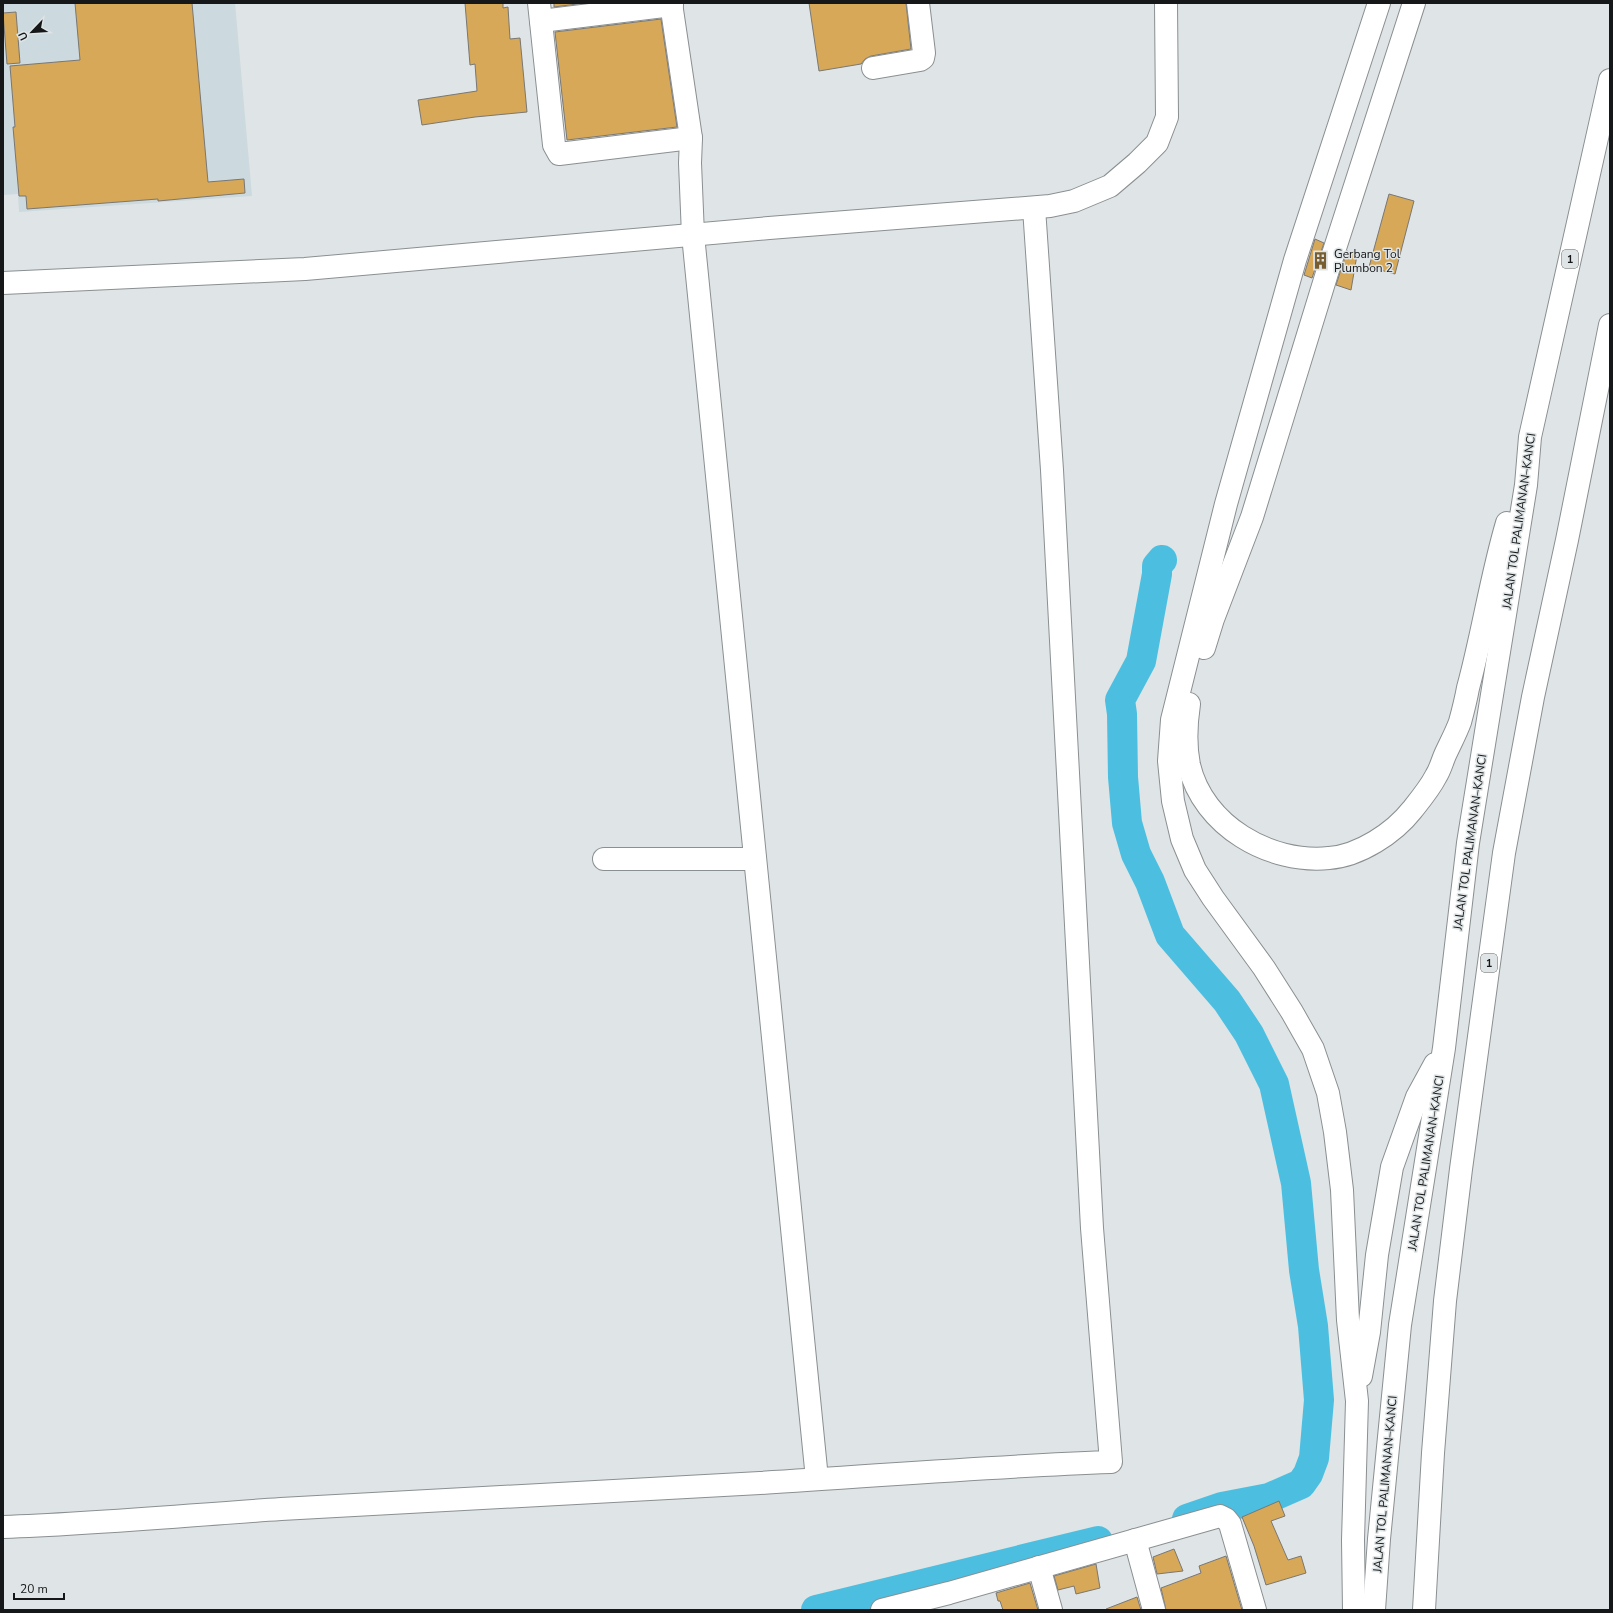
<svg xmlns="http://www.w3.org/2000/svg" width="1613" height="1613" font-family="'Nunito Sans',sans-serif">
	<rect width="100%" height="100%" fill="#dfe4e6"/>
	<polygon fill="#ccd9de" points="3,3 235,3 252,196 19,212 18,194 3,195"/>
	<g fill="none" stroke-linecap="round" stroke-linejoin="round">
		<g stroke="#4cbfe1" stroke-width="30">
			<polyline points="1162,560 1157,566 1157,574 1141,661 1120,700 1122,714 1123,777 1127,823 1136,854 1150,882 1170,935 1227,1001 1249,1034 1274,1084 1296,1183 1304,1270 1313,1326 1319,1400 1314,1458 1308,1474 1301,1484 1269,1498 1222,1507 1187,1519"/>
			<polyline points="816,1610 1098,1541"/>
		</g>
	</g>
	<g fill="#d6a857" stroke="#797774">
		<polygon points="75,3 192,3 208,182 244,179 245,193 158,201 158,199 27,209 26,196 19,196 13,127 15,127 10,66 80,60"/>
		<polygon points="465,3 503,3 503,8 508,7 510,39 520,38 527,112 475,117 422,125 418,100 477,91 475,64 470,65"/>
		<polygon points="554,3 585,3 554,7"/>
		<polygon points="809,3 906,3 911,49 871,56 865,59 861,64 819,71"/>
		<polygon points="16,12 20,63 7,64 3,13"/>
		<polygon points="661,19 677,127 567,140 555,32"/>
		<polygon points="1389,194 1414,201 1395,274 1369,267"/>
		<polygon points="1315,239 1324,243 1312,278 1304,275"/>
		<polygon points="1347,251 1357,255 1351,290 1336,285"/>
		<polygon points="1279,1501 1285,1516 1271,1521 1288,1560 1301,1556 1306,1573 1266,1585 1254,1546 1242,1517"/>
		<polygon points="1174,1549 1183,1571 1157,1574 1153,1557"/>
		<polygon points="1226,1556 1242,1610 1166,1610 1161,1588 1201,1573 1199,1566"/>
		<polygon points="1096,1564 1100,1588 1076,1594 1074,1586 1058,1590 1054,1576"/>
		<polygon points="1030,1583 1038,1610 1003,1610 1000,1601 998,1601 996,1593"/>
		<polygon points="1137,1597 1141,1610 1106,1610 1106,1609"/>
	</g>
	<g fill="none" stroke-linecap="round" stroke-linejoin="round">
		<defs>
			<g id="minor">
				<polyline points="539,3 554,145 559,154 691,138"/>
				<polyline points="671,3 691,138 690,163 693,235 817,1479"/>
				<polyline points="541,21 672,5"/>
				<polyline points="873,68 920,60 923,58 924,53 918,3"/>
				<polyline points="3,283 305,269 769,228 1050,206 1074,201 1110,186 1137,163 1157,143 1167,117 1166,3"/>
				<polyline points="604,859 755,859"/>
				<path d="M3,1527C96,1524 189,1515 281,1509C441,1499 601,1493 760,1483C877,1476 994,1466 1111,1462L1092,1228L1052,470L1034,208"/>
				<polyline points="1135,1540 1154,1610"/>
				<polyline points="1039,1567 1051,1610"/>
				<polyline points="882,1610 949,1593 1220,1516 1226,1519 1230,1524 1255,1610"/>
			</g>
			<g id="highway">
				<polyline points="1204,648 1213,619 1252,517 1327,273 1414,3"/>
				<path d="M1189,704C1186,724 1185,745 1189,765C1203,826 1270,864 1329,858C1359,856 1394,833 1412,810C1420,800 1430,788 1436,776C1440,770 1442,762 1445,755C1450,744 1456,733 1460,722C1463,711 1466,699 1468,688C1483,633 1491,577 1507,523"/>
				<polyline points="1361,1376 1369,1332 1377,1255 1392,1167 1417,1097 1435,1064"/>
				<polyline points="1354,1610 1353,1540 1357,1401 1348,1320 1342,1190 1335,1132 1328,1093 1313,1049 1292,1012 1264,968 1213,898 1195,870 1182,839 1173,801 1169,761 1172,720 1226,504 1295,260 1379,3"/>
				<polyline points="1374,1610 1379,1539 1400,1325 1444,1048 1468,843 1526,485 1530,437 1610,80"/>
				<polyline points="1424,1610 1433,1453 1445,1301 1461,1169 1504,853 1533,697 1567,540 1610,325"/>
			</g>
		</defs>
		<use href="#minor" stroke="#8a8f91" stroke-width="24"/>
		<use href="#highway" stroke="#8a8f91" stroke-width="24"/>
		<use href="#minor" stroke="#fff" stroke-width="22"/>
		<use href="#highway" stroke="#fff" stroke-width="22"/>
	</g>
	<defs>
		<symbol id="building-bare" viewBox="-9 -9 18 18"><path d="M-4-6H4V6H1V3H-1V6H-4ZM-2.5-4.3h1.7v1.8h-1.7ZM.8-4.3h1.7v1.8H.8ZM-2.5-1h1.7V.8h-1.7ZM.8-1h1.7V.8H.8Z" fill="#775d2f" stroke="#dfe4e6" stroke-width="2.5" paint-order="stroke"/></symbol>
	</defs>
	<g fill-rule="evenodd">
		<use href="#building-bare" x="1308" y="248" width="25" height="25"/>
	</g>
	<g text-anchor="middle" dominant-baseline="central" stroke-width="3" stroke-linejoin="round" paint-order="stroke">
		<g fill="#dfe4e6" stroke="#525456" stroke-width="1">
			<rect x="1562" y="250" width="16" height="18" rx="3"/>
			<rect x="1481" y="954" width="16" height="18" rx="3"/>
		</g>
		<g font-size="11" font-weight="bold" fill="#151718">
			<text x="1570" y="259">1</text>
			<text x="1489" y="963">1</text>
		</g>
		<g font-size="12" fill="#151718" stroke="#dfe4e6" text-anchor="start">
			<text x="1334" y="254">Gerbang Tol<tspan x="1334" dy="14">Plumbon 2</tspan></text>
		</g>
		<g font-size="12" fill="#151718" stroke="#dfe4e6">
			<text transform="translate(1519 521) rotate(-82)">JALAN TOL PALIMANAN–KANCI</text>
			<text transform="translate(1470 842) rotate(-82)">JALAN TOL PALIMANAN–KANCI</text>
			<text transform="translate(1426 1163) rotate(-81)">JALAN TOL PALIMANAN–KANCI</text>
			<text transform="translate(1385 1484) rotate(-85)">JALAN TOL PALIMANAN–KANCI</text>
		</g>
	</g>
	<rect width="1613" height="1613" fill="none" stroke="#151718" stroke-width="8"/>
	<g transform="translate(32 32) rotate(245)" stroke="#dfe4e6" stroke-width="3" paint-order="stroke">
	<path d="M0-3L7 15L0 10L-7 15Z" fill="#151718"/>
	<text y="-6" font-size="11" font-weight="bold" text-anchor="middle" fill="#151718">U</text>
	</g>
	<path d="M14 1593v6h50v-6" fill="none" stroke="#151718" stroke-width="2"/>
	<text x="20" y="1593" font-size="12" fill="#151718" stroke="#dfe4e6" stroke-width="3" paint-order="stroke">20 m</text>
</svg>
